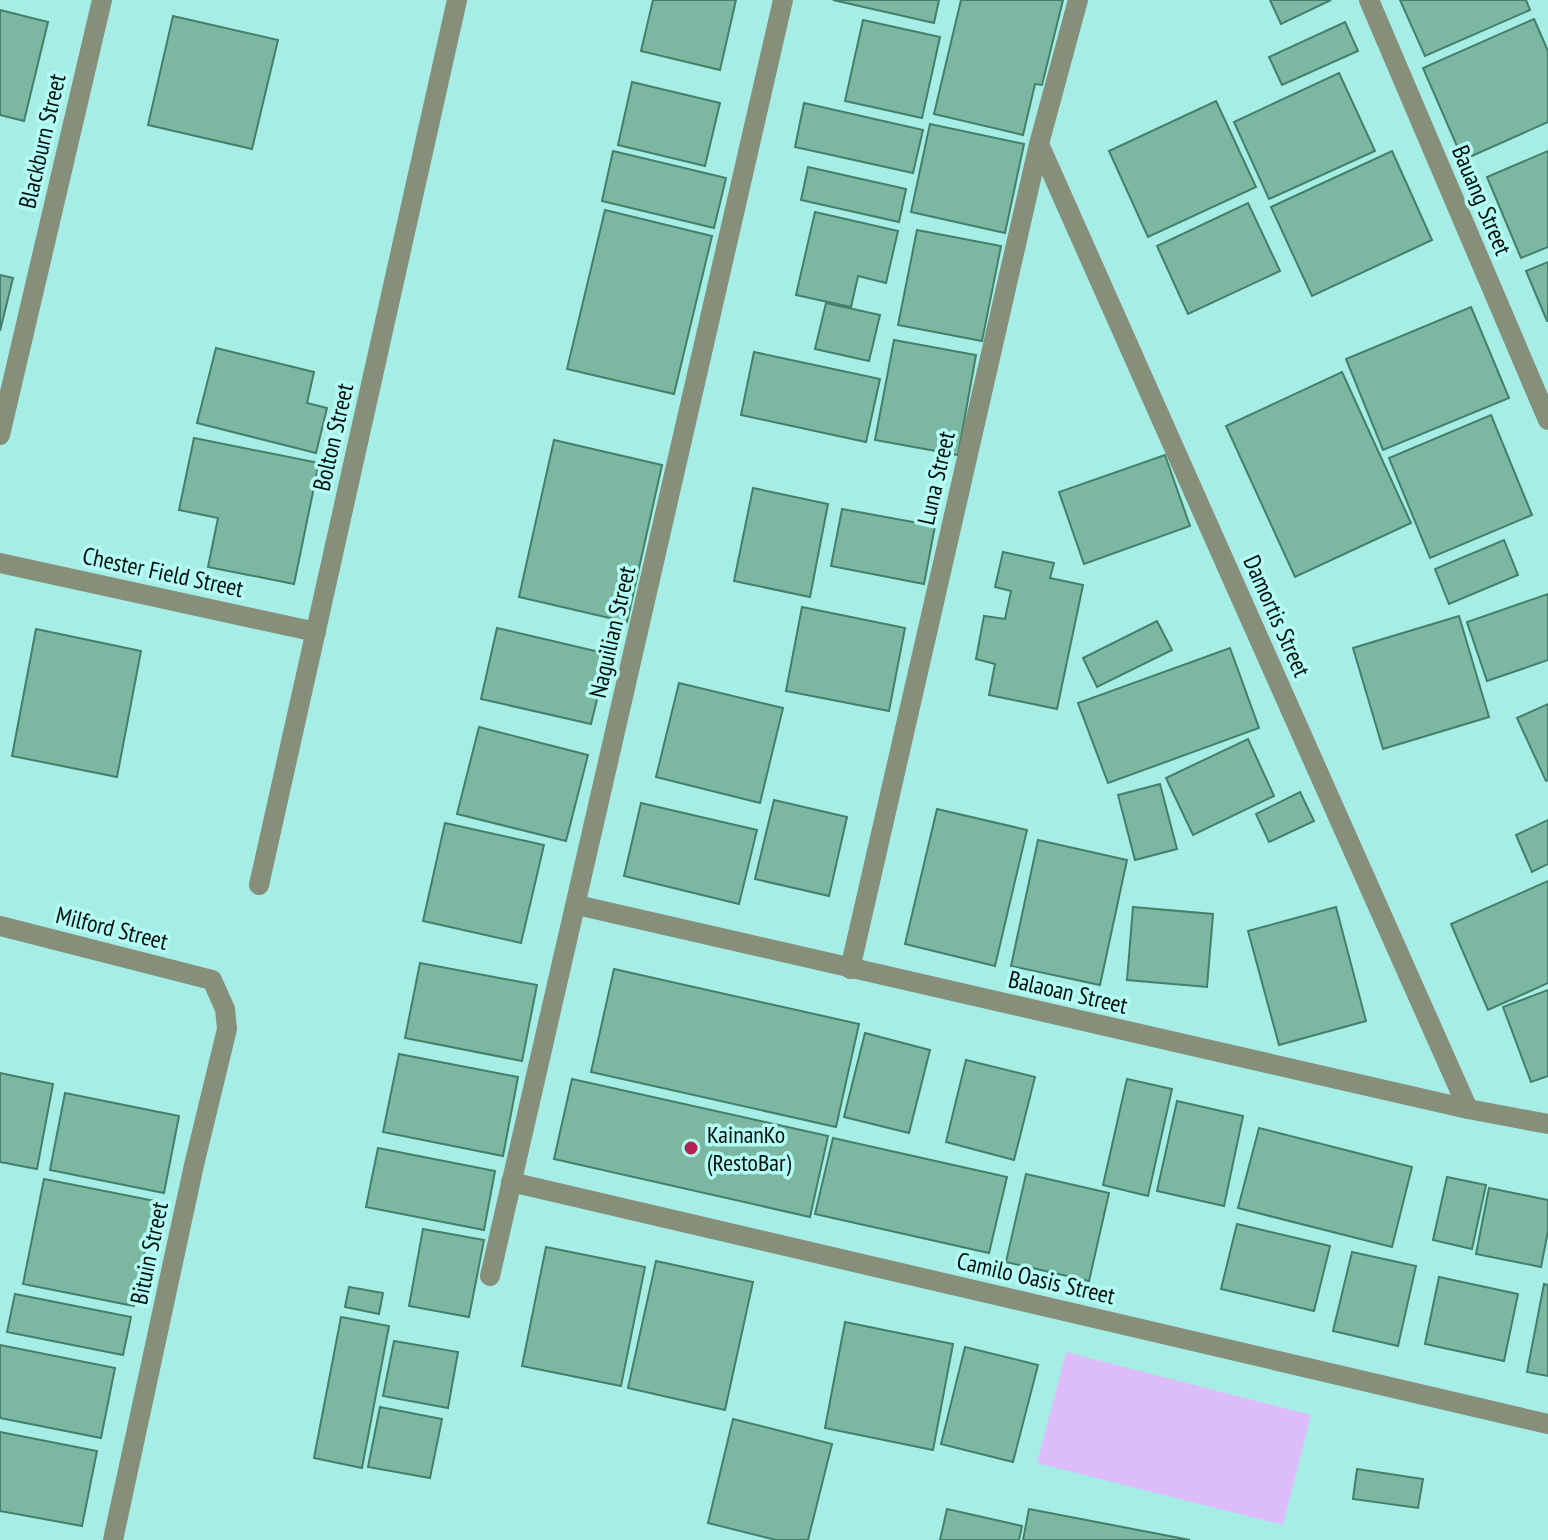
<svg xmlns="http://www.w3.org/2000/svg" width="1548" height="1540" font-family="'PT Sans Narrow',sans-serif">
	<rect width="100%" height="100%" fill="#a6ede6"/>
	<polygon fill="#dcbdfa" points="1066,1352 1311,1415 1283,1525 1037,1463"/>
	<g fill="#7cb8a1" stroke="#447f69" stroke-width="2">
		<polygon points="653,0 736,0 720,70 641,51"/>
		<polygon points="833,0 939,0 934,23"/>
		<polygon points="961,0 1063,0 1042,85 1035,84 1023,135 934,114"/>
		<polygon points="1270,0 1331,0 1281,24"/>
		<polygon points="1400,0 1526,0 1530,10 1425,56"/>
		<polygon points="0,10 48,22 24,121 0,115"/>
		<polygon points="173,16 278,40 252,149 148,125"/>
		<polygon points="1534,19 1548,51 1548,122 1463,160 1423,68"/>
		<polygon points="863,20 940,37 922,118 845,101"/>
		<polygon points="1345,22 1358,51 1282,85 1269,57"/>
		<polygon points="1339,73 1375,151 1269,199 1234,122"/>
		<polygon points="632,82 720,103 705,166 618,145"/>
		<polygon points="1216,101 1256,187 1148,237 1109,151"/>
		<polygon points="804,103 923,130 913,173 795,147"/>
		<polygon points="930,124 1024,144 1005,233 911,212"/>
		<polygon points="613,151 726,178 714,228 602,201"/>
		<polygon points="1392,151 1432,240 1312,296 1271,207"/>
		<polygon points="1548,151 1548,247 1521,258 1487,177"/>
		<polygon points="808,167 906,189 899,222 801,200"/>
		<polygon points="1248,203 1280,271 1188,314 1157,246"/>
		<polygon points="605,210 712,236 674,394 567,369"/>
		<polygon points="815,212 898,231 886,283 858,276 851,307 796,295"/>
		<polygon points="917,230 1001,246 982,341 898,325"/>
		<polygon points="1548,262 1548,321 1547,321 1526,271"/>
		<polygon points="0,275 13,278 0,331"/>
		<polygon points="826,303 880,315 869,361 815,349"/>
		<polygon points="1471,307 1509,398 1383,450 1346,359"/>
		<polygon points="894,340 976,355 958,455 875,440"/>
		<polygon points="216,348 314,372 307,403 327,408 316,453 197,423"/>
		<polygon points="754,352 880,379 866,442 741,415"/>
		<polygon points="1342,372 1411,523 1295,577 1226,426"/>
		<polygon points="1491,415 1532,515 1430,558 1389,458"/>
		<polygon points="194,438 319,463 294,584 208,567 218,518 179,510"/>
		<polygon points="554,440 662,465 627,622 519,597"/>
		<polygon points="1165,455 1190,526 1084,564 1059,492"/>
		<polygon points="753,488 828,504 810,597 734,581"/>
		<polygon points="842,509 935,526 924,584 831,566"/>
		<polygon points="1504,540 1518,575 1449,604 1435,569"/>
		<polygon points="1003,552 1054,563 1050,578 1083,585 1057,709 989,695 995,664 976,659 984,616 1005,619 1011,591 995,587"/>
		<polygon points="1548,594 1548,660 1487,681 1467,622"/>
		<polygon points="802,607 905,628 889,711 786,691"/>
		<polygon points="1459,616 1489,717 1383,749 1353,648"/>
		<polygon points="1157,621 1172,650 1097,687 1083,658"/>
		<polygon points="497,628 608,654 591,724 481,699"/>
		<polygon points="36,629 141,651 117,777 12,756"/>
		<polygon points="1230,648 1259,728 1108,783 1078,703"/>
		<polygon points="679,683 783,708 760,803 656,777"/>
		<polygon points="1548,704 1548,780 1546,781 1517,718"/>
		<polygon points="479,727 588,755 566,841 457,814"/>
		<polygon points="1248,739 1274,796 1193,835 1166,778"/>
		<polygon points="1160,784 1177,849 1135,860 1118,795"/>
		<polygon points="1300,792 1314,821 1269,842 1256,814"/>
		<polygon points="774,800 847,817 829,896 755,879"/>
		<polygon points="641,803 757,830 739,904 624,876"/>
		<polygon points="937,809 1027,830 995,966 905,944"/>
		<polygon points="1548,820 1548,864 1532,872 1516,835"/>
		<polygon points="445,823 544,845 521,943 423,921"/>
		<polygon points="1038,840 1127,860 1100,985 1011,966"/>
		<polygon points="1548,881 1548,983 1488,1010 1451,924"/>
		<polygon points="1133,907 1213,914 1207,987 1127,980"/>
		<polygon points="1336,907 1366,1021 1279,1045 1248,931"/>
		<polygon points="420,963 537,985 522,1061 405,1038"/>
		<polygon points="614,969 859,1024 836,1127 591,1072"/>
		<polygon points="1548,990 1548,1076 1531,1082 1503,1007"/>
		<polygon points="865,1033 930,1050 909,1133 844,1117"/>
		<polygon points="399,1054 518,1077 503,1156 383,1132"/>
		<polygon points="966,1060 1035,1077 1014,1160 946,1142"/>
		<polygon points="0,1073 53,1084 37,1169 0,1162"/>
		<polygon points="572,1079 828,1136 810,1217 554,1159"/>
		<polygon points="1127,1079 1172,1089 1148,1196 1103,1185"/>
		<polygon points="65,1093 179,1116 164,1193 50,1170"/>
		<polygon points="1177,1101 1243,1116 1224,1206 1157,1191"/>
		<polygon points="1259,1128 1412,1167 1392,1247 1238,1208"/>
		<polygon points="833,1138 1007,1177 989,1253 815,1214"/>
		<polygon points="378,1148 495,1171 484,1230 366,1207"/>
		<polygon points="1026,1174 1109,1193 1089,1281 1006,1262"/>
		<polygon points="1447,1177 1486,1185 1472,1249 1433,1240"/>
		<polygon points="44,1179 155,1201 134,1306 23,1284"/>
		<polygon points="1489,1188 1548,1200 1548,1231 1541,1267 1476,1254"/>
		<polygon points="1237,1224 1330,1246 1314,1311 1221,1289"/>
		<polygon points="423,1229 484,1240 469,1317 409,1306"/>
		<polygon points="546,1247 645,1267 621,1386 522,1366"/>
		<polygon points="1352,1252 1416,1266 1398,1346 1333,1331"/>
		<polygon points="656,1261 753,1282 725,1410 628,1388"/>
		<polygon points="1439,1277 1518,1294 1504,1361 1425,1344"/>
		<polygon points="1544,1284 1548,1285 1548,1376 1527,1372"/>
		<polygon points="349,1287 383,1293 379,1314 345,1307"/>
		<polygon points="15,1294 131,1317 123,1355 7,1332"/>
		<polygon points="341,1317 389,1326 362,1468 314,1458"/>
		<polygon points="845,1322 953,1344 933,1450 825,1428"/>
		<polygon points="394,1341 458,1352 448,1408 383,1396"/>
		<polygon points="0,1345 115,1368 101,1438 0,1418"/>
		<polygon points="965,1347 1038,1365 1013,1462 941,1444"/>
		<polygon points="380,1407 442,1419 430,1478 368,1467"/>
		<polygon points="733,1419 832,1444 808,1540 776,1540 708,1523"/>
		<polygon points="0,1432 97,1451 82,1526 0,1511"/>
		<polygon points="1357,1469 1423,1479 1418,1508 1353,1499"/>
		<polygon points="947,1509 1022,1526 1019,1540 940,1540"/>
		<polygon points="1029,1509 1190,1540 1023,1540"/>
	</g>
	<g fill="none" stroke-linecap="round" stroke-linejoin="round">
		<g stroke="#858f7a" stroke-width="20">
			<polyline points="1369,0 1548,420"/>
			<polyline points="1039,144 1468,1109"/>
			<polyline points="0,435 102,0"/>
			<polyline points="0,563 316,632"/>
			<polyline points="259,885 457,0"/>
			<polyline points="577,905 1468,1109 1548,1124"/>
			<polyline points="0,926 212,980 225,1009 227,1029 194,1165 113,1540"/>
			<polyline points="850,969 1039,144 1078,0"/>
			<polyline points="511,1182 1548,1424"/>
			<polyline points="490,1276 783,0"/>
		</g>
	</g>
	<circle fill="#b22251" stroke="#b3fbf3" stroke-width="3" cx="691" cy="1148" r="8"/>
	<g text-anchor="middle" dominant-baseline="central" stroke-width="7" stroke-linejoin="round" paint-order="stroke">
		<g font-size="24" fill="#000f0d" stroke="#b3fbf3">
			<text transform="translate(42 141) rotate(-77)">Blackburn Street</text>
			<text transform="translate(1482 200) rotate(67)">Bauang Street</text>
			<text transform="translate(333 437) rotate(-77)">Bolton Street</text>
			<text transform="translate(936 478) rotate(-77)">Luna Street</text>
			<text transform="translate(163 572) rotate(12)">Chester Field Street</text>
			<text transform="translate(1277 616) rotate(66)">Damortis Street</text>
			<text transform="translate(612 632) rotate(-77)">Naguilian Street</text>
			<text transform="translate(112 928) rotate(14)">Milford Street</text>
			<text transform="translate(1068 992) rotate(13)">Balaoan Street</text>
			<text transform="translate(149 1253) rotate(-78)">Bituin Street</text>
			<text transform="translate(1036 1278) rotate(13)">Camilo Oasis Street</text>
		</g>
		<g font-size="24" fill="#000f0d" stroke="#b3fbf3" text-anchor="start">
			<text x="707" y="1134">KainanKo<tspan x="707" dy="28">(RestoBar)</tspan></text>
		</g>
	</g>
</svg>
